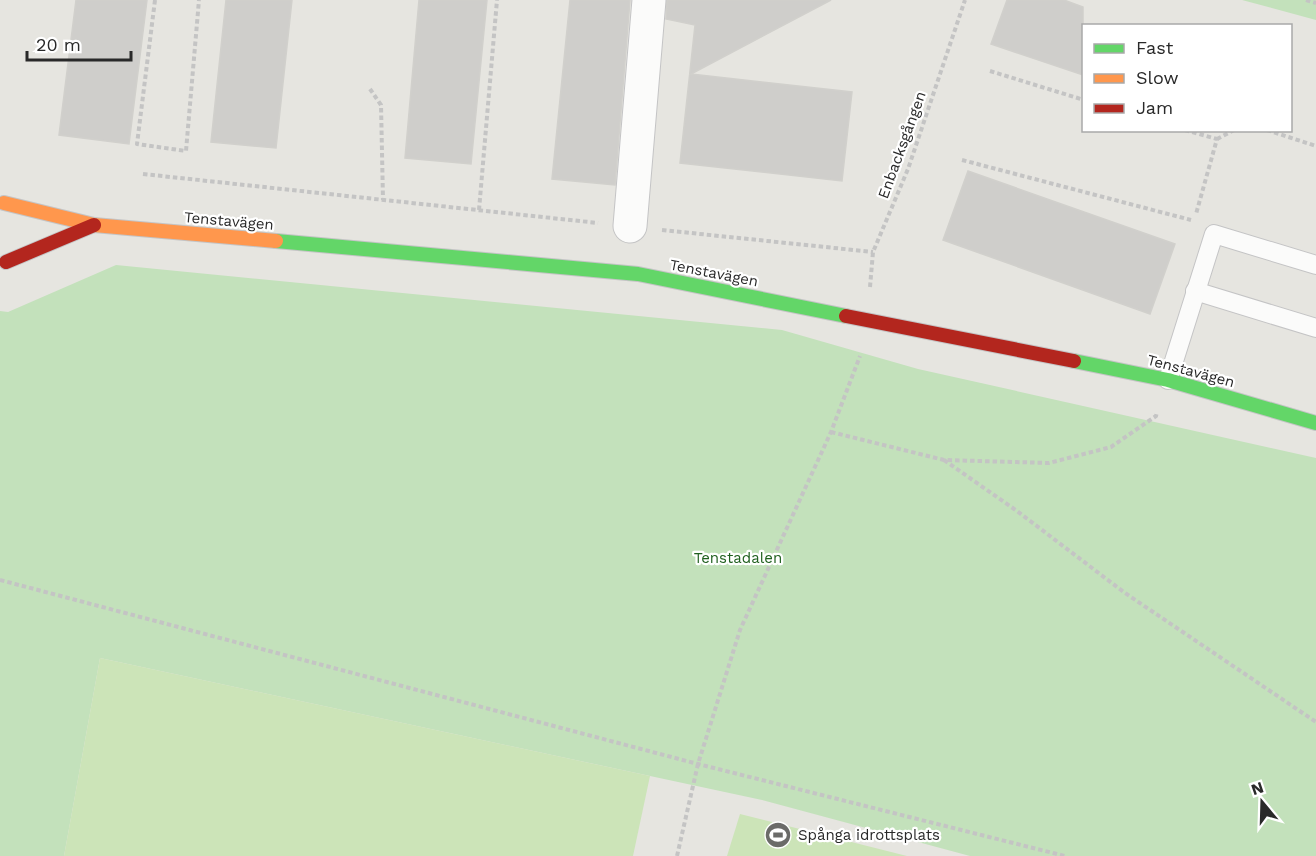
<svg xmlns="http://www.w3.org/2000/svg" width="1316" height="856" font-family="'Work Sans',sans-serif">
	<rect width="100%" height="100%" fill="#e6e5e0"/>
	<g fill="#c3e1bb">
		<polygon points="1242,0 1316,0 1316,20"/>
		<polygon points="116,265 782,330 918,369 1316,458 1316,856 970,856 762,800 100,658 64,856 0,856 0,311 8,312"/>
	</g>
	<g fill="#cce4b8">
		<polygon points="100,658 650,776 633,856 64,856"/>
		<polygon points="740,814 907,856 727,856"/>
	</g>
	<g fill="#cfcecb" stroke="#d1d0cc" stroke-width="1.5">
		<polygon points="76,0 147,0 129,144 59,135"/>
		<polygon points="226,0 292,0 276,148 211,142"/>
		<polygon points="419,0 487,0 471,164 405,158"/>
		<polygon points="570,0 630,0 615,185 552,179"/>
		<polygon points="667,0 831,0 691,74 852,92 842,181 680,163 695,25 666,19"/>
		<polygon points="1007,0 1064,0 1083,7 1083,75 991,44"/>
		<polygon points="968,171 1175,244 1150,314 943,240"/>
	</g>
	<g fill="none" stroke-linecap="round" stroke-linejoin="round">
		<defs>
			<g id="lane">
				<polyline points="1195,291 1316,328"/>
				<polyline points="1168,380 1214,234 1316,265"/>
			</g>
			<polyline id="street" points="630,226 649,0"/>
			<g id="fast">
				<polyline points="276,241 638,274 846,316"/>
				<polyline points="1074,361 1168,380 1316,423"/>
			</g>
			<polyline id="slow" points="4,203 94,225 276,241"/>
			<g id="jam">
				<polyline points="6,262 94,225"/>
				<polyline points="846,316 1074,361"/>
			</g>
		</defs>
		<use href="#lane" stroke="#c4c4c5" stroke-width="20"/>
		<use href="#street" stroke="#c4c4c5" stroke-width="35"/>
		<use href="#fast" stroke="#c4c4c5" stroke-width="16"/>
		<use href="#slow" stroke="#c4c4c5" stroke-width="16"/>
		<use href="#jam" stroke="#c4c4c5" stroke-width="16"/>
		<g stroke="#c4c4c4" stroke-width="4" stroke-dasharray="4.5 3" stroke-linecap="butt">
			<polyline points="155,0 137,144 186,151 199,0"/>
			<polyline points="1306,0 1316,3"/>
			<polyline points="990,71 1084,100"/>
			<polyline points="370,89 381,105 383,200"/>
			<polyline points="1185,130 1217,139 1196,214"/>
			<polyline points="1267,130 1316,146"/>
			<polyline points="1217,139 1234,130"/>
			<polyline points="962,160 1191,220"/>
			<polyline points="143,174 598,223"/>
			<polyline points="479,210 497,0"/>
			<polyline points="662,230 873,252"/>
			<polyline points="870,287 873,252 908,169 965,0"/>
			<polyline points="831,432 944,460 1049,463 1111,447 1156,416 1157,412"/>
			<polyline points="944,460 1017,511 1125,593 1316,722"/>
			<polyline points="0,580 698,764 1065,856"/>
			<polyline points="677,856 698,764 740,630 831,432 860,356"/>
		</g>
		<use href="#lane" stroke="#fbfbfa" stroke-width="18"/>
		<use href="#street" stroke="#fbfbfa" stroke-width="33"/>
		<use href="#fast" stroke="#63d668" stroke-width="14"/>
		<use href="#slow" stroke="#ff974d" stroke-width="14"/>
		<use href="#jam" stroke="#b3261e" stroke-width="14"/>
	</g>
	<defs>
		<symbol id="stadium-disc" viewBox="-11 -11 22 22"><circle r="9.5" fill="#6b6b69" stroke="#fff"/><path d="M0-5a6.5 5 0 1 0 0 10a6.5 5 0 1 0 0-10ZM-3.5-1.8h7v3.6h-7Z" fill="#fff"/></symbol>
	</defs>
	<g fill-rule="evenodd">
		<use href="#stadium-disc" x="763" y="820" width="30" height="30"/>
	</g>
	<g text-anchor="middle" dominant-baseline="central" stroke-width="4.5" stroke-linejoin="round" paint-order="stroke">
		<g font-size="15" fill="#292929" stroke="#fff">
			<text transform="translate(902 145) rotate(-70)">Enbacksgången</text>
			<text transform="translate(229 221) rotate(5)">Tenstavägen</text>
			<text transform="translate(714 273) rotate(11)">Tenstavägen</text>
			<text transform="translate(1191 371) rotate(15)">Tenstavägen</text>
		</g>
		<g font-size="15" fill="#20601f" stroke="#fff">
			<text x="738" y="558">Tenstadalen</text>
		</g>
		<g font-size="15" fill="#292929" stroke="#fff" text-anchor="start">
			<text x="798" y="835">Spånga idrottsplats</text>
		</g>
	</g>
	<rect x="1082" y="24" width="210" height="108" fill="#ffffff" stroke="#a9a9a9" stroke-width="1.5"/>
	<rect x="1094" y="44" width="30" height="9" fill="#63d668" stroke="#a9a9a9" stroke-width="1.5"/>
	<text x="1136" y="54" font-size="18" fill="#292929">Fast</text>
	<rect x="1094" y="74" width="30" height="9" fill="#ff974d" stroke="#a9a9a9" stroke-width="1.5"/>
	<text x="1136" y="84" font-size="18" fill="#292929">Slow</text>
	<rect x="1094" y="104" width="30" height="9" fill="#b3261e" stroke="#a9a9a9" stroke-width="1.5"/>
	<text x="1136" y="114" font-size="18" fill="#292929">Jam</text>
	<g transform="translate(1262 802) rotate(341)" stroke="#ffffff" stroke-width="4.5" paint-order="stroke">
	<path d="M0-4.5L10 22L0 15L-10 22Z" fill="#292929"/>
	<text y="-9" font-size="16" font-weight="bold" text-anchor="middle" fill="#292929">N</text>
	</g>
	<path d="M27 51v9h104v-9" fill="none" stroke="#292929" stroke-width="3"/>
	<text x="36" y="51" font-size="18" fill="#292929" stroke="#ffffff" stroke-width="4.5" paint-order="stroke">20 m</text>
</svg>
